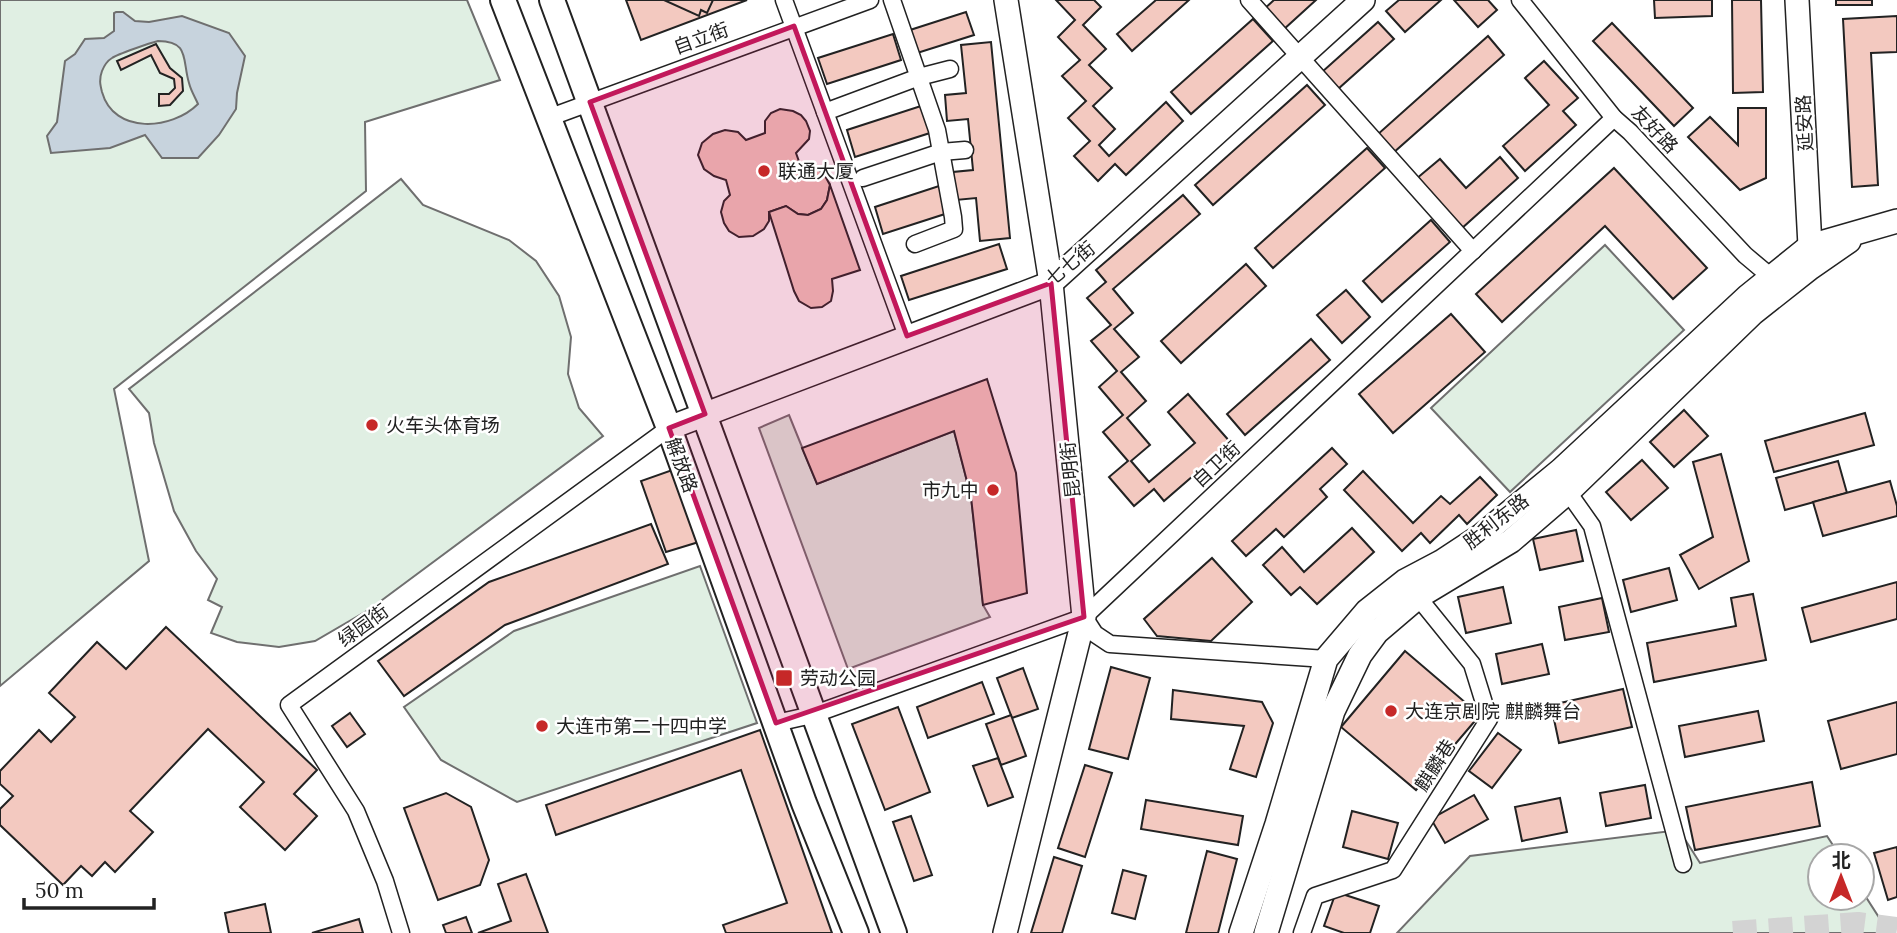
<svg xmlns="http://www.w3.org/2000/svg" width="1897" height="933" font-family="Lora,'Noto Sans SC',serif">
	<rect width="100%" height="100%" fill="#fff"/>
	<g fill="#e0efe3" stroke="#6f6f6f" stroke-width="2">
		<polygon points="0,0 467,0 500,80 365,122 366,191 114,389 149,561 0,686"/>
		<polygon points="401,179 423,205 509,240 536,261 559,296 571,337 568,374 579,408 603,436 370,609 315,641 279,647 237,642 211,633 222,607 208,600 217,579 196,551 174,511 154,443 149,413 129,389"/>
		<polygon points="1605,245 1684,330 1510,492 1431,408"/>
		<polygon points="789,415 817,484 954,431 971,497 983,605 990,617 848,669 759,428"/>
		<polygon points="700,566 757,723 517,802 441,760 404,707 514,631"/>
		<polygon points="1679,830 1700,863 1827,836 1840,856 1820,856 1820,898 1862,898 1862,891 1889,933 1397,933 1470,856"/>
	</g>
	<path fill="#c7d3dd" stroke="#6f6f6f" stroke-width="2" fill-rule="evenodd" d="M116,12H123L135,21L149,22L182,16L229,33L245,56L237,93L236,109L219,135L198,158H162L145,135L110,148L51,153L47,136L57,122L65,61L75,54L85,39L104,38L114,31V13ZM158,41C190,41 182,60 189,83C191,91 195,97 198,104C172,130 114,135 102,92C100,84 99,79 102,71C104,66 107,61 112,58C118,54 150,43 158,41Z"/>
	<g fill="#f3c9c0" stroke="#222" stroke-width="2">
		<polygon points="626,0 747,0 641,40"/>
		<polygon points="664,0 713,0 707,13 701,10 699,16"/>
		<polygon points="1056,0 1094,0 1101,7 1083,25 1106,49 1089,65 1112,88 1093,106 1115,129 1099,145 1109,156 1166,102 1183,121 1126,175 1115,164 1098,181 1074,156 1090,141 1068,118 1086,101 1062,76 1080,60 1058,37 1075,20"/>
		<polygon points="1156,0 1189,0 1132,51 1117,34"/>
		<polygon points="1274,0 1316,0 1283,30 1264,9"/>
		<polygon points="1399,0 1441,0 1405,32 1386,11"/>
		<polygon points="1454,0 1488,0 1497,10 1478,27"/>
		<polygon points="1654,0 1712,0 1712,16 1655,18"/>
		<polygon points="1732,0 1761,0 1763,92 1733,93"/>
		<rect x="1836" y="0" width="36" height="5"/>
		<polygon points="966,12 974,35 914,54 907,31"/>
		<polygon points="1897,16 1897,52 1871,53 1878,185 1852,187 1843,19"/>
		<polygon points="1253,19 1273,41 1191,114 1171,92"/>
		<polygon points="1378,22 1394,39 1338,89 1322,72"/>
		<polygon points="1612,23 1693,108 1674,126 1593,41"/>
		<polygon points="893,34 901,60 827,84 818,58"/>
		<polygon points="1488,36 1504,55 1393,153 1377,135"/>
		<polygon points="991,42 1010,238 980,241 976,198 956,200 953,172 973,170 968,119 947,121 945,95 966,93 961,45"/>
		<polygon points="156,44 170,68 182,78 183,91 170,105 159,106 159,94 169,94 175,88 174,79 160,73 151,55 121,70 117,61"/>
		<polygon points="1544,61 1578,98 1563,111 1576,125 1525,171 1503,146 1549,105 1525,78"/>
		<polygon points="1307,85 1325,105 1213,205 1195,185"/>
		<polygon points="924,105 933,132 855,157 847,130"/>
		<polygon points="1738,108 1766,108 1766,178 1740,190 1688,137 1710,117 1738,145"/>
		<polygon points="780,109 793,111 801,115 806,121 810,131 809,139 796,153 801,167 816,168 824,174 830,185 827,200 821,209 808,215 798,214 786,206 769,212 769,221 764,229 753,236 739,237 729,231 724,223 721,212 724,201 730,195 726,180 714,176 704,169 698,155 702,143 713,134 725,130 738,132 746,140 765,133 765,121 771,113"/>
		<polygon points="1367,148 1385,168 1273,268 1255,248"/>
		<polygon points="1500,157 1518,178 1461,229 1416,179 1440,159 1466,188"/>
		<polygon points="1614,168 1707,268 1673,299 1605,226 1502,322 1476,294"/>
		<polygon points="830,185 860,270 832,279 833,291 831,301 822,307 811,308 799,301 794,291 769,212 786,206 798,214 808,215 821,209 827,200"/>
		<polygon points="939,186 948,213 883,234 875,207"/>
		<polygon points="1183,195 1200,214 1113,289 1133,313 1114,329 1139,357 1121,372 1146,401 1127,418 1150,445 1131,461 1149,482 1195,443 1168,412 1188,394 1231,443 1164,501 1154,489 1134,506 1109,477 1128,461 1103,432 1123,415 1099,387 1117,371 1091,341 1111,325 1087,298 1106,282 1096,270"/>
		<polygon points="1431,220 1450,242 1382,302 1363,281"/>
		<polygon points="999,244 1007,269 909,300 901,276"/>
		<polygon points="1246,264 1266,286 1181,363 1161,341"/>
		<polygon points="1346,290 1370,317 1342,343 1317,315"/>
		<polygon points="1451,314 1485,352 1393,433 1359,394"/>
		<polygon points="1311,339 1330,360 1245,435 1227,414"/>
		<polygon points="987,379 1016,473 1027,593 983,605 971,497 954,431 817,484 802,448"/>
		<polygon points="1684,410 1708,436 1674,467 1650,442"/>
		<polygon points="1865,413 1874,445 1774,472 1765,441"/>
		<polygon points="1332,448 1347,464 1320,489 1327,497 1284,537 1276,529 1246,556 1232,541"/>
		<polygon points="1721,454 1749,561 1699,589 1680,555 1713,537 1693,462"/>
		<polygon points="1642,460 1668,488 1631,520 1606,492"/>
		<polygon points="1838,461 1847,493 1785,510 1776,478"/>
		<polygon points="678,468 702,541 666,552 641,481"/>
		<polygon points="1363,471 1413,523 1441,496 1450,504 1480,477 1497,495 1467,524 1459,515 1430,543 1421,533 1402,551 1344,490"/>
		<polygon points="1890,481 1897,506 1897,516 1823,536 1813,502"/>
		<polygon points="651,524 668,564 505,625 404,696 378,661 489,582"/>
		<polygon points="1352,528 1374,552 1317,604 1300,587 1291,595 1263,565 1282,547 1304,572"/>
		<polygon points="1576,530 1583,561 1540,570 1533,539"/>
		<polygon points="1212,558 1252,602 1211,641 1157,636 1144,619"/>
		<polygon points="1669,568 1677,600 1631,612 1623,580"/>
		<polygon points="1897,582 1897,619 1811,642 1802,608"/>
		<polygon points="1503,587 1511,623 1466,633 1458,597"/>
		<polygon points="1753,594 1766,660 1654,682 1647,643 1736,626 1731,598"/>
		<polygon points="1602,598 1609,632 1565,640 1559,607"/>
		<polygon points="166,627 317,770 294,794 317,816 285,850 240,807 264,782 208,729 130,811 153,832 115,872 105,862 92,876 81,866 63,885 0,825 0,809 13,796 0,784 0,771 39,730 51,742 75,717 49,693 97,642 126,669"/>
		<polygon points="1542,644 1549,674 1502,684 1496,654"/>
		<polygon points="1405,651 1480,715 1416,790 1341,727"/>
		<polygon points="1111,667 1150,678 1128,759 1089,749"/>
		<polygon points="1023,668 1038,709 1012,718 997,678"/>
		<polygon points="982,682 994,714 928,738 917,707"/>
		<polygon points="1623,689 1632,727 1559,743 1551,705"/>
		<polygon points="1173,690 1262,702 1273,723 1256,777 1230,769 1244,726 1171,719"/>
		<polygon points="1897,702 1897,754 1841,769 1828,721"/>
		<polygon points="898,707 930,792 885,810 852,724"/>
		<polygon points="1758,711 1764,741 1685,757 1679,726"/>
		<polygon points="350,713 365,734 347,747 332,726"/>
		<polygon points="1011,715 1026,756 1001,765 986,724"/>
		<polygon points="760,730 832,933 726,933 723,925 787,903 741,770 556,835 546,805"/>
		<polygon points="1498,733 1521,750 1492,788 1469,771"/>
		<polygon points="998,758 1013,797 988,806 973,766"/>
		<polygon points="1085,765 1112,773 1085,857 1058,848"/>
		<polygon points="1812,782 1820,826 1695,850 1686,807"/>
		<polygon points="1645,785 1651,818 1606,826 1600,793"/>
		<polygon points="446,793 471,807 489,860 480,885 438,900 404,808"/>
		<polygon points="1474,795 1488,819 1445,843 1431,819"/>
		<polygon points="1560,798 1567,832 1522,841 1515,807"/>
		<polygon points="1146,800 1243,816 1238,845 1141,829"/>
		<polygon points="1352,811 1398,823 1388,859 1343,847"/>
		<polygon points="911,816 932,875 914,881 893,822"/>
		<polygon points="1897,847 1897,897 1888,900 1874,853"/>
		<polygon points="1207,851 1237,859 1218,933 1186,933"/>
		<polygon points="1054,857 1082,866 1062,933 1031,933"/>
		<polygon points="1123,870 1146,876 1135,919 1112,913"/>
		<polygon points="526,874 548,933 478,933 511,921 498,884"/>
		<polygon points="1336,892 1379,906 1370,933 1344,933 1324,926"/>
		<polygon points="265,904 271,933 229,933 225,913"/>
		<polygon points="466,917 472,933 446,933 443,925"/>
		<polygon points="359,919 363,933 312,933"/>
	</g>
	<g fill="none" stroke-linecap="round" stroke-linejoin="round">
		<polyline stroke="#d3d3d3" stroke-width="24" stroke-dasharray="24 12" stroke-linecap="butt" points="1733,933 1858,924 1897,929"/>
		<defs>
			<g id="street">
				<polyline points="784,0 907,336"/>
				<polyline points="892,0 937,130 953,217 954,229 915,244"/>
				<polyline points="1249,0 1473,251"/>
				<polyline points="1520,0 1614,118 1630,132 1745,255 1770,276"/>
				<polyline points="825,112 919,77 950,69"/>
				<polyline points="548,118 870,0"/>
				<polyline points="863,178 941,152 965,150"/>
				<polyline points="1565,483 1568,492 1592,526 1683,864"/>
				<polyline points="1084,617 1095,634 1110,644 1326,659"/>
				<polyline points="776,723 812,715 1084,617 1614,118"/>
				<polyline points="401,933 385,881 356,811 289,705 669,428"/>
				<polyline points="1302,933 1315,896 1393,870 1489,719 1472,664 1413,591"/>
			</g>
			<g id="secondary">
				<polyline points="1797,0 1810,246"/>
				<polyline points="669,428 1051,283 1363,0"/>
				<polyline points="1005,933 1084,617 1051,283 1006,0"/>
				<polyline points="1241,933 1277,824 1326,659 1367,611 1405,581 1441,562 1482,535 1561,470 1748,296 1810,246 1897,221"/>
				<polyline points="1266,933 1333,711 1360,655 1377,632 1418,597 1511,541 1568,492 1753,313 1810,268 1849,241"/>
			</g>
			<g id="primary">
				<polyline points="503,0 669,428 804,803 856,933"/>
				<polyline points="552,0 894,933"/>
			</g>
		</defs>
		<use href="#street" stroke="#222" stroke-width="19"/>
		<use href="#secondary" stroke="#222" stroke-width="26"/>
		<use href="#primary" stroke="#222" stroke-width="28"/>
		<use href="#street" stroke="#fff" stroke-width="16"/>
		<use href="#secondary" stroke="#fff" stroke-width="23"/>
		<use href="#primary" stroke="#fff" stroke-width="24"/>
	</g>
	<path fill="#c2185b" fill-opacity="0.2" stroke="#c2185b" stroke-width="5" stroke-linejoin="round" d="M794,26L907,336L1051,283L1084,617L776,723L669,428L705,414L590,102Z"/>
	<g fill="#c62828" stroke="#fff" stroke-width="2.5">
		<circle cx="764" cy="171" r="7"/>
		<circle cx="372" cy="425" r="7"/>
		<circle cx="993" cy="490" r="7"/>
		<rect x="775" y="669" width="18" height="18" rx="3.5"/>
		<circle cx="1391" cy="711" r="7"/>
		<circle cx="542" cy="726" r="7"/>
	</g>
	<g text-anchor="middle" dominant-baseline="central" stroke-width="5" stroke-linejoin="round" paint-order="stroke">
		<g font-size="19" fill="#222" stroke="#fff">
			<text transform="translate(701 38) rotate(-20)">自立街</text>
			<text transform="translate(1804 123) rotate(-93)">延安路</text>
			<text transform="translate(1655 129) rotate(46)">友好路</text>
			<text transform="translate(1070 263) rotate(-39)">七七街</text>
			<text transform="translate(1216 464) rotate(-43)">自卫街</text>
			<text transform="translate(682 465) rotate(70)">解放路</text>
			<text transform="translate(1070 470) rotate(-96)">昆明街</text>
			<text transform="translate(1496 521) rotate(-38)">胜利东路</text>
			<text transform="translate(363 625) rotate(-36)">绿园街</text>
			<text transform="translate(1435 765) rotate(-57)">麒麟巷</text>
		</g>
		<g font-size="19" fill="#222" stroke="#fff" text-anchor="start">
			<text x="778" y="171">联通大厦</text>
			<text x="386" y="425">火车头体育场</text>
			<text x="979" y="490" text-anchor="end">市九中</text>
			<text x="800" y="678">劳动公园</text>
			<text x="1405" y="711">大连京剧院 麒麟舞台</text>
			<text x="556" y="726">大连市第二十四中学</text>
		</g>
	</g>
	<g transform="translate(1841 877)"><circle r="33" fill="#ffffff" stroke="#a7a7a7" stroke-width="2"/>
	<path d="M0-5L12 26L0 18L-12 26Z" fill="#c62828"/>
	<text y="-10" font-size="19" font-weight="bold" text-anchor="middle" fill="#222222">北</text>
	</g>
	<path d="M24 898v10h130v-10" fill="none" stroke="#222222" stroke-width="3.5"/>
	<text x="35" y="898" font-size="21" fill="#222222" stroke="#ffffff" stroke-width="5" paint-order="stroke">50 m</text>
</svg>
